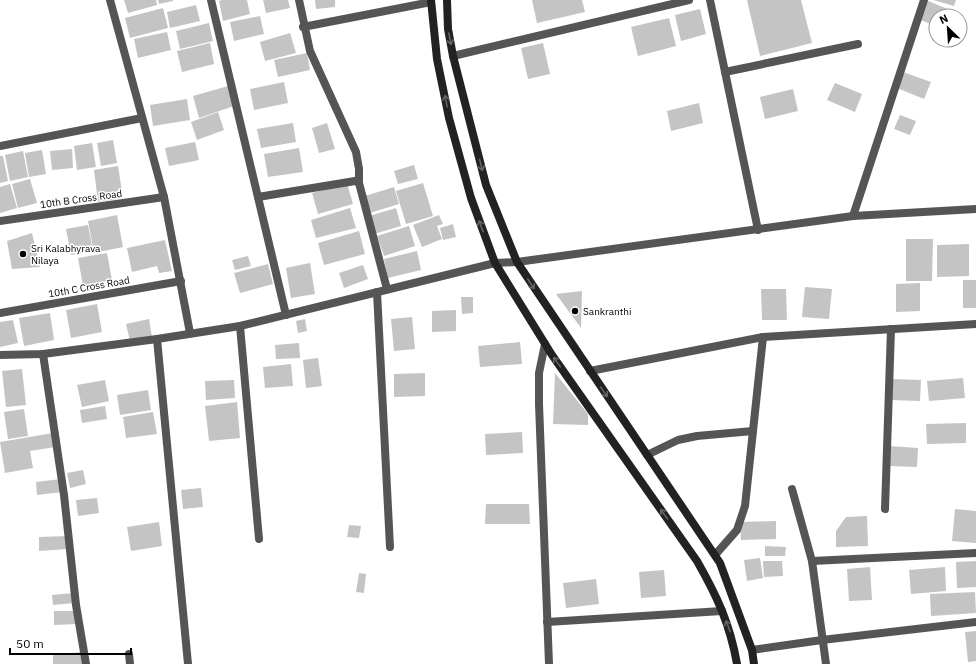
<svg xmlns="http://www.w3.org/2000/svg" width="976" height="664" font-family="'IBM Plex Sans',sans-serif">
	<rect width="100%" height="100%" fill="#fff"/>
	<g fill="#c4c4c4">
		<polygon points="124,0 156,0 157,5 128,13"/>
		<polygon points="158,0 173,0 173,1 159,4"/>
		<polygon points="222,0 247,0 250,14 223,21 219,1"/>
		<polygon points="263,0 288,0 290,8 266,13"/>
		<polygon points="315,0 335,0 335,7 316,9"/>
		<polygon points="532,0 582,0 585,12 537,23"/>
		<polygon points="747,0 801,0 812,43 760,56"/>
		<polygon points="926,0 950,10 948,16 936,16 936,26 918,19"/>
		<polygon points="933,0 956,0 954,6"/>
		<polygon points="196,5 200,21 170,28 167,12"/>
		<polygon points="163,8 168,28 130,38 125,18"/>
		<polygon points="700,9 706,34 681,41 675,15"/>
		<polygon points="260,16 264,34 234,41 230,22"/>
		<polygon points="669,18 676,46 638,56 631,27"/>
		<polygon points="209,23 213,41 180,49 176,31"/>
		<polygon points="167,32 171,50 138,58 134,39"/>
		<polygon points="290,33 296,53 265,61 260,42"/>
		<polygon points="210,43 214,64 182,72 177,51"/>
		<polygon points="543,43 550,74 528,79 521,48"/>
		<polygon points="307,53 310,70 278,77 274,60"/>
		<polygon points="903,72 931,82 924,99 897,88"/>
		<polygon points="284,82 288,103 254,110 250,89"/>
		<polygon points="835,83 862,94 855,112 827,100"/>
		<polygon points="228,86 234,106 199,118 193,96"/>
		<polygon points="793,89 798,111 765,119 760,97"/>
		<polygon points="187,99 190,120 153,126 150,105"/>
		<polygon points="699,103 703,123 671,131 667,111"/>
		<polygon points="218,112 224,130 197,140 191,122"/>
		<polygon points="900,115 916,121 910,135 894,129"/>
		<polygon points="293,123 296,142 261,148 257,129"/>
		<polygon points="327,123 335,149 319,153 312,128"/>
		<polygon points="113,140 117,163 101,166 97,143"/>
		<polygon points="195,142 199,160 169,166 165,148"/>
		<polygon points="92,143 96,167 77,170 74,146"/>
		<polygon points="299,148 303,172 268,177 264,154"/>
		<polygon points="72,149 73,168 52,170 50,151"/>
		<polygon points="42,150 46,174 29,177 25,153"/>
		<polygon points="23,151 28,177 10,181 5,155"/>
		<polygon points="0,156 3,156 8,181 0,183"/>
		<polygon points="414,165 418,179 398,184 394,171"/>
		<polygon points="118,166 123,198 98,202 94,170"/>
		<polygon points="30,179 37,203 18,208 12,184"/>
		<polygon points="347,183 353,204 318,214 312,193"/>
		<polygon points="423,183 433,216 406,224 396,191"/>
		<polygon points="10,184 17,208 0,213 0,187"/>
		<polygon points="394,187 399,204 370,213 365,196"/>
		<polygon points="350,208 356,228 316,238 311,220"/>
		<polygon points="396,208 401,226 374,234 369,216"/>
		<polygon points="117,215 123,247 94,253 88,221"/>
		<polygon points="439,215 443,224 437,226 442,239 422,247 413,225"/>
		<polygon points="453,224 456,237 443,240 440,228"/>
		<polygon points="88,225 93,251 71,255 66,229"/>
		<polygon points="409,226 415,246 384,256 377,236"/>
		<polygon points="359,231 365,254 324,265 318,243"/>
		<polygon points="32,233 40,267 12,269 7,241"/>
		<polygon points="906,239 933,239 932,281 906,281"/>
		<polygon points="165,240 172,271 159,273 157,266 132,272 127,248"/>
		<polygon points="969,244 969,276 937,277 937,245"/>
		<polygon points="417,251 421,270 388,278 384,259"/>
		<polygon points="107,253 112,280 83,286 78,258"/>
		<polygon points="248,256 251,266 235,270 232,260"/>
		<polygon points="310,263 315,294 291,298 286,268"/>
		<polygon points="268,264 273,284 240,293 234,273"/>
		<polygon points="363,265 368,279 344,288 339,273"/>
		<rect x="963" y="280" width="13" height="28"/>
		<polygon points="920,283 920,311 896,312 896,284"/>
		<polygon points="805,287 832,289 829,319 802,317"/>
		<polygon points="761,289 786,289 787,320 762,320"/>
		<polygon points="582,291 581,328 556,294"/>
		<polygon points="461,297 473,297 473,313 462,314"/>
		<polygon points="97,304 102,332 71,338 66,310"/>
		<polygon points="456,310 456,331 432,332 432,311"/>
		<polygon points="50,313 54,340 24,346 19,318"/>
		<polygon points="412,317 415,349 394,351 391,319"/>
		<polygon points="149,319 152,337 130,341 126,324"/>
		<polygon points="305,319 307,331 298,333 296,321"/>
		<polygon points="13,320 18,343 0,347 0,322"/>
		<polygon points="520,342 522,364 480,367 478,346"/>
		<polygon points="299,343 300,358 276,359 275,345"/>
		<polygon points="318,358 322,386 306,388 303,360"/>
		<polygon points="291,364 293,386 265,388 263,367"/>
		<polygon points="22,369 26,405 6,407 2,371"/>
		<polygon points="425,373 425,396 394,397 394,374"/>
		<polygon points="555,373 588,414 588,425 553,424"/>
		<polygon points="963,378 965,398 929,401 927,381"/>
		<polygon points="891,379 921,380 920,401 890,400"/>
		<polygon points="105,380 109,401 82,407 77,385"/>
		<polygon points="234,380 235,398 206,400 205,381"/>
		<polygon points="148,390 151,410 120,415 117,395"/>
		<polygon points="237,402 240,438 209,441 205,406"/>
		<polygon points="105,406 107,419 82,423 80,410"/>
		<polygon points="24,409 28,436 8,439 4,412"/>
		<polygon points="153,412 157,434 126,438 123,417"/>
		<polygon points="966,423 966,443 927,444 926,424"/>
		<polygon points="522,432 523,453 486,455 485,434"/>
		<polygon points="53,433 55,447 30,451 33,468 5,473 0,442"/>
		<polygon points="889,446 918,448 917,467 888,466"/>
		<polygon points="83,470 86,484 70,488 67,473"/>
		<polygon points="61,479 62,492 37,495 36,482"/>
		<polygon points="201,488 203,507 183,509 181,490"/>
		<polygon points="97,498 99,513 78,516 76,500"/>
		<polygon points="486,504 529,504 530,524 485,524"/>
		<polygon points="955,509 976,511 976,543 952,541"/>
		<polygon points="867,516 868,546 836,547 836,531 846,517"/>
		<polygon points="776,521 776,539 741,540 740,522"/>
		<polygon points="159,522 162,546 131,551 127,527"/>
		<polygon points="349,525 361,526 359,538 347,537"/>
		<polygon points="68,536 68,549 39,551 39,537"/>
		<polygon points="765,546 786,547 785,556 765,556"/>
		<polygon points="760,558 763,578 747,581 744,560"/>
		<polygon points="763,561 782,561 783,576 764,577"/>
		<polygon points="976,561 976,587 957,588 956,562"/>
		<polygon points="870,567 872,600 849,601 847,569"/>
		<polygon points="945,567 946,591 911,594 909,570"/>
		<polygon points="664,570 666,596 641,598 639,572"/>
		<polygon points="359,573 366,574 364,593 356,592"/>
		<polygon points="596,579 599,604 566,608 563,583"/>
		<polygon points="975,592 976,613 931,616 930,594"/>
		<polygon points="74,593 75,603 53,605 52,595"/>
		<polygon points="54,611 76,611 77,624 54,625"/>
		<polygon points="976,631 976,661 968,662 965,632"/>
		<polygon points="82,652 83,664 53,664 53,655"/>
	</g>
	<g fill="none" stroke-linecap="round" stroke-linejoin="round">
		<g stroke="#555" stroke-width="8">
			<polyline points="110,0 164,197 190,333"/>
			<polyline points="211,0 286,315"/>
			<polyline points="299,0 310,51 356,152 359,169 359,183"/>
			<polyline points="710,0 758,230"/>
			<polyline points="303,27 431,2"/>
			<polyline points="453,56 689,0"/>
			<polyline points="725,72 858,44"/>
			<polyline points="0,146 142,118"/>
			<polyline points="258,197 355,181 359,183 387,289"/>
			<polyline points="853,216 924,0"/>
			<polyline points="0,221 164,197"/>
			<polyline points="377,292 390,547"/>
			<polyline points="0,313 181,281"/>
			<polyline points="240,326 259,539"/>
			<polyline points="157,339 188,664"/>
			<polyline points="545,344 539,373 539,404 549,664"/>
			<polyline points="43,354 64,495 76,605 86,664"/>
			<polyline points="0,355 43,354 157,339 240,326 495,263 517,262 853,216 976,209"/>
			<polyline points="590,371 763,337 976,324"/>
			<polyline points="647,455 678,440 697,436 753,431"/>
			<polyline points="792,489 812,561 826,664"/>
			<polyline points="885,509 891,329"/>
			<polyline points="715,555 737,530 745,506 763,337"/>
			<polyline points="812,561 976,553"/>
			<polyline points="547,622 722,611"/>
			<polyline points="752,650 822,640 976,622"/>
			<polyline points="129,654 130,664"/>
		</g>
		<g stroke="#222" stroke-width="8">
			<path d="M431,0L437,59L449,118L471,198L495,263L552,355L697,561C717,596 730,624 737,664"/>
			<polyline points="447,0 448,29 453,56 486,185 517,262 720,563 752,650 754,664"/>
		</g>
	</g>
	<defs><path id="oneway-shaft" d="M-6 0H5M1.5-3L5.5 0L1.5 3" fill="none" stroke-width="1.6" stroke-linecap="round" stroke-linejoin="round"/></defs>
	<g stroke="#646464">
		<use href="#oneway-shaft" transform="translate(450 39) rotate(79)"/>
		<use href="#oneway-shaft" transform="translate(446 101) rotate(-101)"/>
		<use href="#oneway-shaft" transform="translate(481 165) rotate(76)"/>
		<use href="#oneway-shaft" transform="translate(481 226) rotate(-110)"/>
		<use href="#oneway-shaft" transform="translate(531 284) rotate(57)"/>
		<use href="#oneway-shaft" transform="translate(557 362) rotate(-125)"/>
		<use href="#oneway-shaft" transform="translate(604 392) rotate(56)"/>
		<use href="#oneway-shaft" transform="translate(664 514) rotate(-126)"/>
		<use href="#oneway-shaft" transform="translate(728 626) rotate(-111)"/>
	</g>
	<g fill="#000" stroke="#fff" stroke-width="1.5">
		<circle cx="23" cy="254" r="4"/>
		<circle cx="575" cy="311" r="4"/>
	</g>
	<g text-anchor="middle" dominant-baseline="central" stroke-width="3" stroke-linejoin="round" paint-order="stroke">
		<g font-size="10" fill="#000" stroke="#fff">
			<text transform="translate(81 199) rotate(-8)">10th B Cross Road</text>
			<text transform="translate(89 287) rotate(-10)">10th C Cross Road</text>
		</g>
		<g font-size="10" fill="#000" stroke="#fff" text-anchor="start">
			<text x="31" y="248">Sri Kalabhyrava<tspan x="31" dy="12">Nilaya</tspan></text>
			<text x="583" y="311">Sankranthi</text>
		</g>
	</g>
	<g transform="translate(948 28) rotate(335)"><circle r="19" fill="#ffffff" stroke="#999999"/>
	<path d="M0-3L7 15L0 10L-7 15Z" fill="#000000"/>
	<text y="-6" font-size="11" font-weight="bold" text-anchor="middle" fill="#000000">N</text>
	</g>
	<path d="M10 648v6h121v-6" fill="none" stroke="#000000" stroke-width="2"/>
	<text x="16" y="648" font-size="12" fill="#000000" stroke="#ffffff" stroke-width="3" paint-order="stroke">50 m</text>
</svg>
